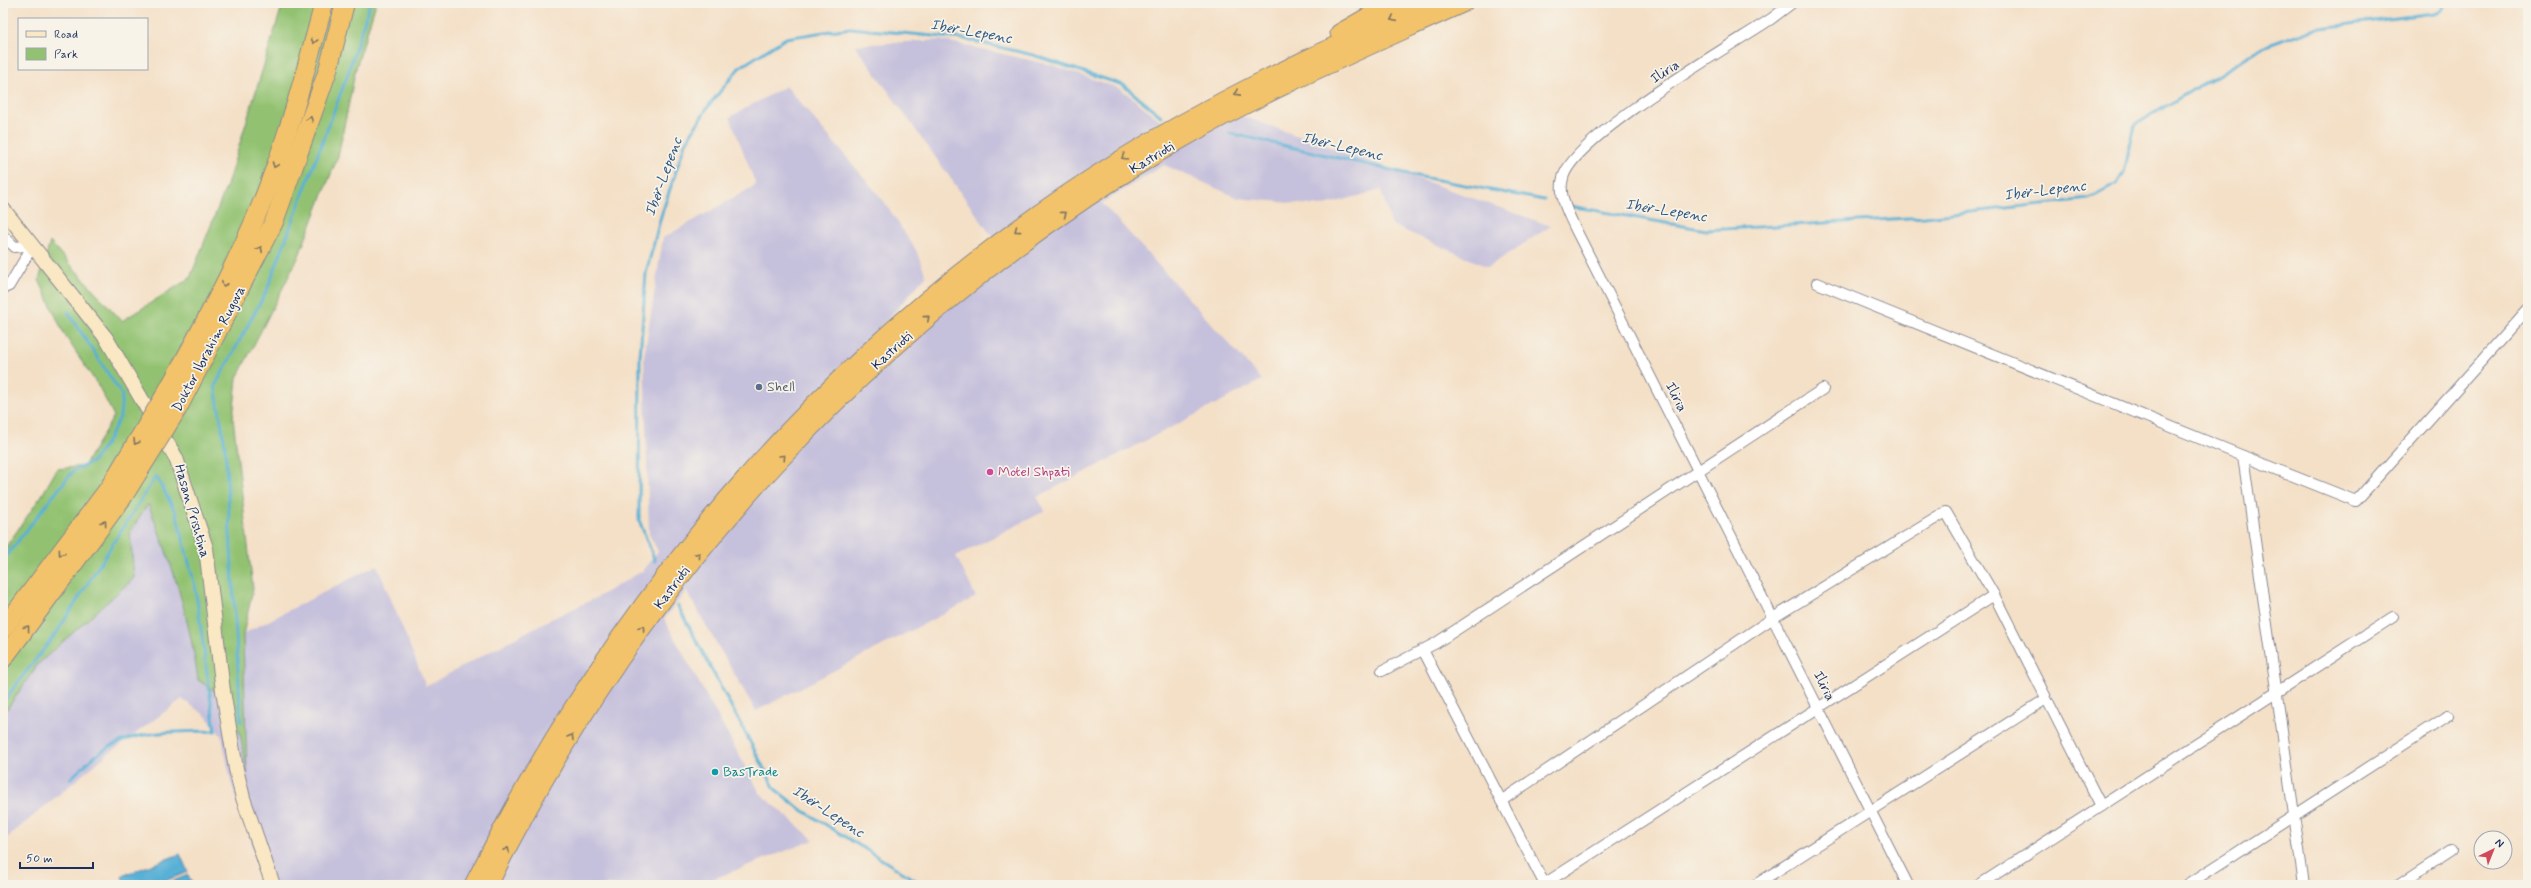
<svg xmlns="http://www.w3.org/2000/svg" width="2531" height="888" font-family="Mynerve,sans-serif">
	<rect width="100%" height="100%" fill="#f7f3e8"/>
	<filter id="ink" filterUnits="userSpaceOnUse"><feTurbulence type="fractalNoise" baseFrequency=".025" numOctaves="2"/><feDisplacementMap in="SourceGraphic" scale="8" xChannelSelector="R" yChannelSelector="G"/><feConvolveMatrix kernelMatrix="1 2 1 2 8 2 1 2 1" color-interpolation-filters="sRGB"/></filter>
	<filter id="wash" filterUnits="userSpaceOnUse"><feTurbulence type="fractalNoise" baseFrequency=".012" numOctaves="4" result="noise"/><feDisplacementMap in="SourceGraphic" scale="16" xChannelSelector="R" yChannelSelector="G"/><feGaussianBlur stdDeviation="0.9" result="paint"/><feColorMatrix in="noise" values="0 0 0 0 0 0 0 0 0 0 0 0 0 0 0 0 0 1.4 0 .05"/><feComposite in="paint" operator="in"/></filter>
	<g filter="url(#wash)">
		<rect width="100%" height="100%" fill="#f4e0c7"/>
		<polygon fill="#c5c0db" points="940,40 1052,65 1121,89 1161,121 1242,116 1551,226 1488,267 1392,225 1381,190 1321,206 1238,198 1164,165 1102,203 1262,380 1037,497 1045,511 956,556 976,597 756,711 686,591 664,619 760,793 814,840 697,885 266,885 231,782 222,737 205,715 182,699 104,757 3,841 3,715 38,664 134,578 130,532 148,503 166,547 181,602 194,649 198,680 215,691 240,733 246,770 243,634 377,565 426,686 547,621 598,597 644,570 658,551 649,534 644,357 663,238 756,185 730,117 786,86 883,200 916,250 926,276 862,348 994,239 855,45"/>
		<path fill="#92c271" stroke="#567868" d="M283,3H376L356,68L338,156L298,258L237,378L233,418L253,589L243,635L247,774L240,733L215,691L198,680C190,619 171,560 148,504L130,532L134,578L38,664L3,715V551L42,495L57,469L84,466L114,416L99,387L64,334L39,280L50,242L122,321L190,278L227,185Z"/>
		<g fill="#59b0d6" stroke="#3a709a">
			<polygon points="180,854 188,872 154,885 125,885 122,876"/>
			<polygon points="188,875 193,885 163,885"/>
		</g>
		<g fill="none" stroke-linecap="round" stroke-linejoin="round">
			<g stroke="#59b0d6" stroke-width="3">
				<polyline points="1229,133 1422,177 1544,200"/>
				<polyline points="1570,206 1706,230 1925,217 2089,199 2117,184 2124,172 2135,125 2263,47 2313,29 2434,13 2443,10 2446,3"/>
				<polyline points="3,560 73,471 92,462 106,444 120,417 122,395 68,312"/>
				<polyline points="655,561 639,520 640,357 646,273 661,216 685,144 707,108 739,68 786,38 850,28 964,39 1033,55 1123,85 1161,116"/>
				<polyline points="678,606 775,789 799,808 923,885"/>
				<path d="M3,702L57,632L156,476L176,513L195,586L215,731C175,732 132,729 98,754C88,761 79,771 70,779"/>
				<polyline points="241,722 225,446 215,386 267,290 346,79 370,3"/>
			</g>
		</g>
	</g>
	<g filter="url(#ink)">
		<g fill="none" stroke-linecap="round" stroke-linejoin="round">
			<defs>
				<g id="minor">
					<path d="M1792,3L1771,19C1730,46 1573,137 1563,178C1558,195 1568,213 1575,228L1908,885"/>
					<polyline points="3,236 15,247 33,245"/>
					<polyline points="1817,283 2243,456 2304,885"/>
					<polyline points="3,288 9,286 33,245"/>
					<polyline points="2243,456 2356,501 2528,309"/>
					<polyline points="1423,650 1545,885"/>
					<polyline points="1382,671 1436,643 1823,389"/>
					<polyline points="1501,801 1773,618 1946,512 1994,595 2101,806"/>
					<polyline points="1544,884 1994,595"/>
					<polyline points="1755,885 2046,699"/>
					<polyline points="1979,885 2393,617"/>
					<polyline points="2187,885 2448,716"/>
					<polyline points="2399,885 2451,851"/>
				</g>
				<polyline id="secondary" points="3,209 106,338 176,458 206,548 223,691 236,769 243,798 273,885"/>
				<g id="trunk">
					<polyline points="1339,33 1391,3"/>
					<path d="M473,885C618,593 835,338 1113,164C1213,101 1320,51 1428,3"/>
					<path d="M489,885C638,578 878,317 1172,145C1266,90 1366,48 1464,3"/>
				</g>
				<g id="motorway">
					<path d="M164,397C195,342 225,286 251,228C283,157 304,77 324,3"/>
					<polyline points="178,408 274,222 328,70 345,3"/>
					<polyline points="3,629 109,488"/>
					<polyline points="3,659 123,497"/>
				</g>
			</defs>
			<use href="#minor" stroke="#888892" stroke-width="12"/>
			<use href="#secondary" stroke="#888892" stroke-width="16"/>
			<use href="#trunk" stroke="#888892" stroke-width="19"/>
			<use href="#motorway" stroke="#888892" stroke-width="20"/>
			<use href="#minor" stroke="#fff" stroke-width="10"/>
			<use href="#secondary" stroke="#fae7c3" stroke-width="14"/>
			<use href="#trunk" stroke="#f2c36a" stroke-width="17"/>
			<use href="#motorway" stroke="#f2c36a" stroke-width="18"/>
			<defs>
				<g id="motorway-bridge">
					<polyline points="109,488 164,397"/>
					<polyline points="123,497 178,408"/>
				</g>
			</defs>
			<use href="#motorway-bridge" stroke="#888892" stroke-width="20" stroke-linecap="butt"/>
			<use href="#motorway-bridge" stroke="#f2c36a" stroke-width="18"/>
		</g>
		<defs><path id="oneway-chevron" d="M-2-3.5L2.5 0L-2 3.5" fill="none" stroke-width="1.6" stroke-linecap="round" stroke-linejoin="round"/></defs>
		<g stroke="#7c7263">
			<use href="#oneway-chevron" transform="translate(1393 19) rotate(155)"/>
			<use href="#oneway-chevron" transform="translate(314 41) rotate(105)"/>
			<use href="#oneway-chevron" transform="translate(1237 93) rotate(152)"/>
			<use href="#oneway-chevron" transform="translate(310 119) rotate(-70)"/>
			<use href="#oneway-chevron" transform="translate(1124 157) rotate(149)"/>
			<use href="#oneway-chevron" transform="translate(275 165) rotate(110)"/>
			<use href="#oneway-chevron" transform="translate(1064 214) rotate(-36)"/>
			<use href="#oneway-chevron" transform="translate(1017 230) rotate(144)"/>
			<use href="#oneway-chevron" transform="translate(260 249) rotate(-63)"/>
			<use href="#oneway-chevron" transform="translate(224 284) rotate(116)"/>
			<use href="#oneway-chevron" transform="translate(927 318) rotate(-41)"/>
			<use href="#oneway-chevron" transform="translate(136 442) rotate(121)"/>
			<use href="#oneway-chevron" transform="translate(783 457) rotate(-47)"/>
			<use href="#oneway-chevron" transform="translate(104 523) rotate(-54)"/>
			<use href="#oneway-chevron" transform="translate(61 553) rotate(126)"/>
			<use href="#oneway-chevron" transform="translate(698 555) rotate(-51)"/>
			<use href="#oneway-chevron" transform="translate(27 628) rotate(-53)"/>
			<use href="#oneway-chevron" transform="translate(642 628) rotate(-54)"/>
			<use href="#oneway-chevron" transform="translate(571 737) rotate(-59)"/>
			<use href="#oneway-chevron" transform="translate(507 850) rotate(-63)"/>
		</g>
	</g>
	<circle fill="#5c6f8a" stroke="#f7f3e8" stroke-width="1.5" cx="759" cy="387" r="4"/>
	<circle fill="#d1479c" stroke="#f7f3e8" stroke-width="1.5" cx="990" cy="472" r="4"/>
	<circle fill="#0f9aa8" stroke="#f7f3e8" stroke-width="1.5" cx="715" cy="772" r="4"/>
	<g text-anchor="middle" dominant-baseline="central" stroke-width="3.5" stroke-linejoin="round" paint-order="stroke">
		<g font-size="14" fill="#1b2f5e" stroke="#f7f3e8">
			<text transform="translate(1665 72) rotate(-33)">Iliria</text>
			<text transform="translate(1152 158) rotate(-31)">Kastrioti</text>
			<text transform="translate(209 349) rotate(-62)">Doktor Ibrahim Rugova</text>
			<text transform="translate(892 351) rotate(-42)">Kastrioti</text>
			<text transform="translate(1676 397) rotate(63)">Iliria</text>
			<text transform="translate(192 511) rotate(74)">Hasan Prishtina</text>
			<text transform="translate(672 588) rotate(-53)">Kastrioti</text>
			<text transform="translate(1824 686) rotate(63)">Iliria</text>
		</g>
		<g font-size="14" fill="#4e5e75" stroke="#f7f3e8" text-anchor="start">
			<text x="767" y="387">Shell</text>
		</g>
		<g font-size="14" fill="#b23c85" stroke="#f7f3e8" text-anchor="start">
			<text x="998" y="472">Motel Shpati</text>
		</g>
		<g font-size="14" fill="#0d838f" stroke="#f7f3e8" text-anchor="start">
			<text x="723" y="772">BasTrade</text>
		</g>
		<g font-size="15" font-style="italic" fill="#2e5682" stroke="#f7f3e8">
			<text transform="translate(971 32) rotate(10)">Ibër-Lepenc</text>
			<text transform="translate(1342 147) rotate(13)">Ibër-Lepenc</text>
			<text transform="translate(664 177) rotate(-70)">Ibër-Lepenc</text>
			<text transform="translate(2045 191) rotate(-7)">Ibër-Lepenc</text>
			<text transform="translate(1666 211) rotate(9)">Ibër-Lepenc</text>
			<text transform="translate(828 812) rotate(33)">Ibër-Lepenc</text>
		</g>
	</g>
	<rect width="2531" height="888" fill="none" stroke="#f7f3e8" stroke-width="16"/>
	<rect x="18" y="18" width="130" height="52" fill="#f7f3e8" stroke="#9fa5b1"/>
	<rect x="26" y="31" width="20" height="6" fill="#fae7c3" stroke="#9fa5b1"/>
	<text x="54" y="38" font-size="12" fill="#1b2f5e">Road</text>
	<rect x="26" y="48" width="20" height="12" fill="#92c271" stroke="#9fa5b1"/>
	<text x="54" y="58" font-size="12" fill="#1b2f5e">Park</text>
	<g transform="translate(2493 850) rotate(43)"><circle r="19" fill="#f7f3e8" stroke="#9fa5b1"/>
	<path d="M0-3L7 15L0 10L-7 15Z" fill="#d1495b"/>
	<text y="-6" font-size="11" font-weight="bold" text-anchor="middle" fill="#1b2f5e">N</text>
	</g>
	<path d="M20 862v6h73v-6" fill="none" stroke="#1b2f5e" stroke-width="2"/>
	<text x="26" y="862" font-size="12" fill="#1b2f5e" stroke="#f7f3e8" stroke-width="3" paint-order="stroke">50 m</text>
</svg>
